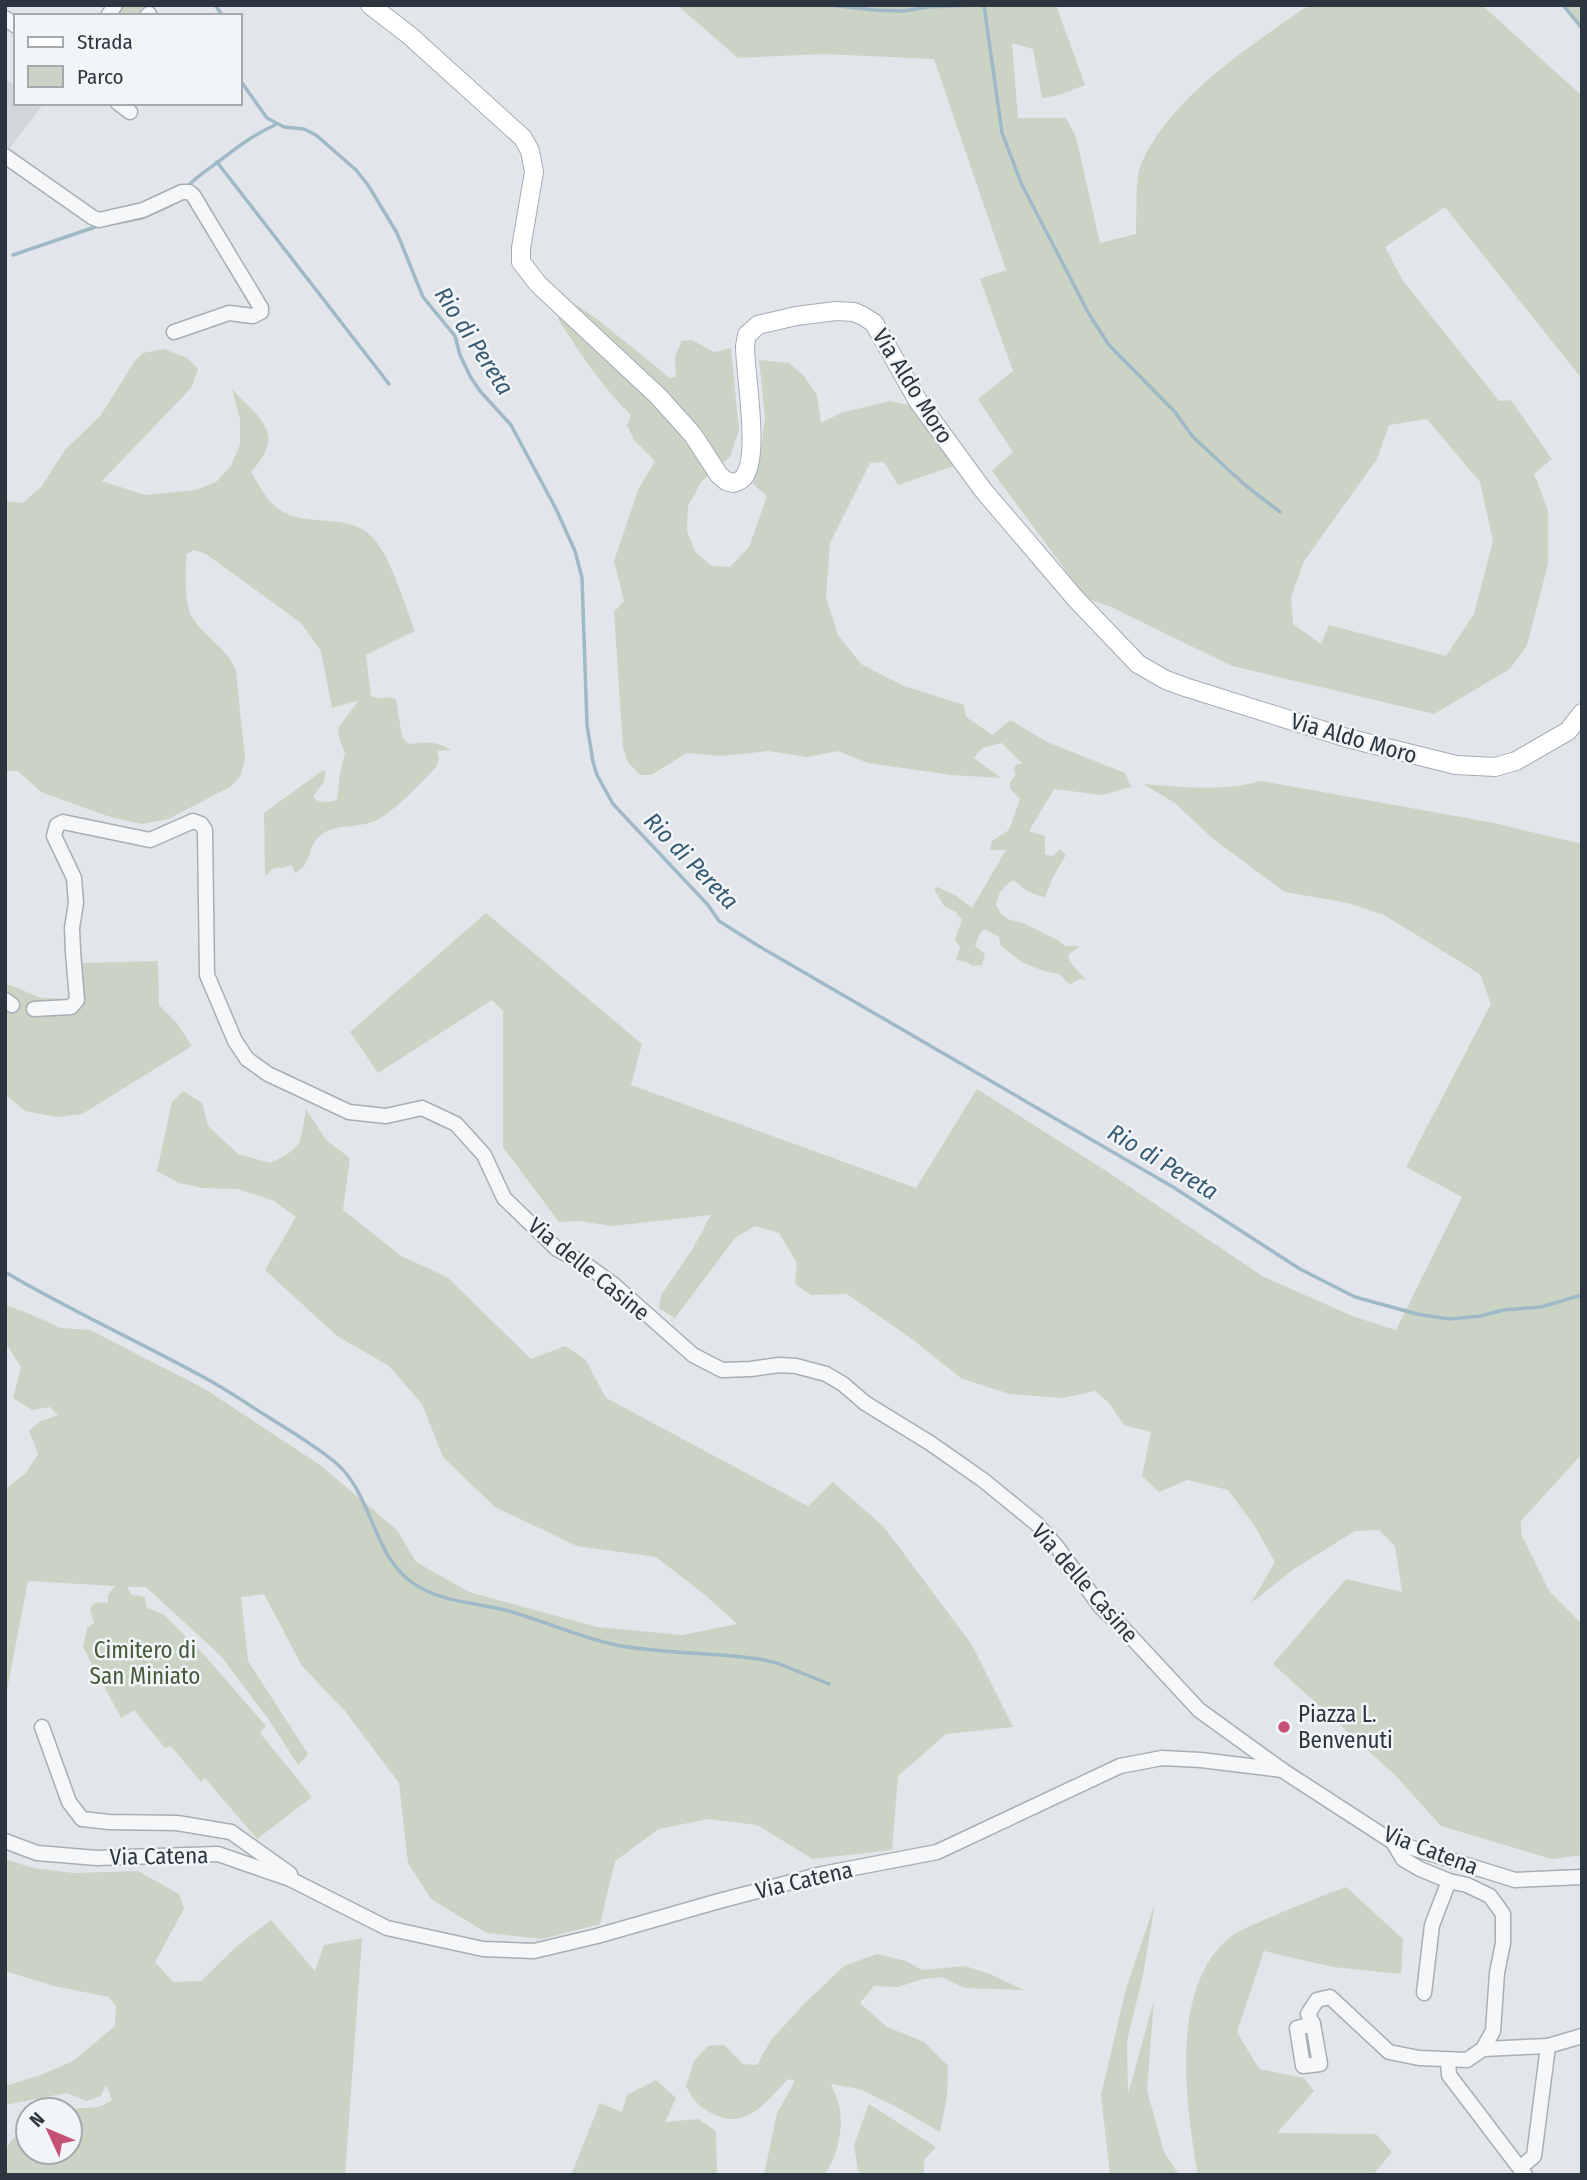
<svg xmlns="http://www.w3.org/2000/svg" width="1587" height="2180" font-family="'Fira Sans Condensed',sans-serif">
	<rect width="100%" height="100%" fill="#e2e6ea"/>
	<polygon fill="#d1d6db" points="5,78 16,86 16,103 39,103 42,106 9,149 5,146"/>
	<g fill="#cad3c4" fill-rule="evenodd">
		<polygon points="122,5 145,5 136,16 117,16"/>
		<path d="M677,5H1056L1085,85L1059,95L1042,98L1033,49L1012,43L1018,118H1066L1076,137L1100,243L1136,234C1137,218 1135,177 1141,164C1170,98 1246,49 1303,9L1313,5H1482L1582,96V379L1445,207L1385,247L1403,281L1499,401L1511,400L1552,459L1534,474L1548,510V564L1527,645L1510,669L1434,714L1232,666L1111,607L1086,598L992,471L1013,452L978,399L1013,371L980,279L1006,270L934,59L823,54L738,58ZM1427,419L1480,482L1493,541L1474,614L1446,656L1329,625L1321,644L1293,624L1291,597L1304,561L1377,459L1389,425Z"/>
		<polygon points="1561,5 1582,5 1582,32"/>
		<path d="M567,299L597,319L670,378L676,377L675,356L682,341L692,340L714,352L731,348L739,430L730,457L702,481L688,506L687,532L696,553L712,566L730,567L749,547L767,496L753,484L760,458L765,417L759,360L789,363L804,376L817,395L821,423L841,413L890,401L909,405L954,466L898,485L884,462L870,463L830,543L826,598L838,635L861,664L904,686L964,705L966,717L993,735L1010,720L1047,742L1125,773L1131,787L1102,795L1054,789L1029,831L1045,836V855L1053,856L1060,849L1066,855L1053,877L1045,897C1032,895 1023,889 1014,880C1002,887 999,892 996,905L1001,914L1010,920L1023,923L1057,940L1065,946H1080L1068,955L1070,962L1086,980L1079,979L1071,984L1068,983L1059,974L1044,971L1022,962L1001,946L999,937L984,929L979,935L975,946L985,954L982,965L973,966L966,962L956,960L960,947L955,939L962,920L956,912L944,906L934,889L937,887L955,895L972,908L1006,850H990L992,841L1009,830L1020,799L1010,789V782L1016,774L1013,769L1017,764H1023L1002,743L982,748L974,758L1001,778L951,775L868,763L838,751L807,757L768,751L721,756L687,753L651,775H640L628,762L623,748L614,612L624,601L614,561L638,490L655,461L634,440L627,425L631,415C602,387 580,353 558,319Z"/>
		<path d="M164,349L187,358L198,369L191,388L102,481L145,495L196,490L216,482L231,466L240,444V419L232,389C260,420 287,432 251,472C258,483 266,499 276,507C302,529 344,512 369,534C390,552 404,604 415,631L366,655L371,696C380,701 388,695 396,699L402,737L409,744C425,742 437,741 451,750L437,751L439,759L436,767C421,783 394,812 375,821C358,828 337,824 322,834C309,843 312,856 303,867C301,869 298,871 295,873L292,865L282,868H274L265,876L264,813L323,770L326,772L323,783L313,797C319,804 329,802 337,800L340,774L345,753L339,738L338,728L359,700L332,708L321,651L301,623L206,554L194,550L187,554C185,570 185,595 189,610C196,633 228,646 236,671L245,759L240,777L230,787L168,819L142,824L110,817L41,792L18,771H5V501L23,503L41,487L65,450L101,415L134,362L143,353Z"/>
		<path d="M1261,781L1494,823L1582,844V1454L1521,1521V1534L1549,1591L1582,1624V1855L1552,1859L1441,1826L1395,1775L1273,1664L1346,1579L1402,1592L1395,1546L1379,1530L1355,1531L1294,1569L1251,1603L1275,1562L1254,1525L1228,1490L1187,1480L1159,1492L1142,1476L1151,1432L1124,1425L1109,1403L1095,1391L1063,1398L1010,1394L962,1379L912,1339L847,1294L811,1295L795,1284L797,1263L779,1233L755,1226L735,1238L675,1318L659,1308L661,1295L692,1250L711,1215L612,1226L579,1221L559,1222L503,1147V1011L492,1000L378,1073L350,1032L486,913L642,1044L631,1085L916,1188L977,1089L1100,1167L1264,1277L1355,1317L1396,1330L1462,1197L1406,1167L1491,1004L1480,974L1384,915L1348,903L1285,892L1212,838L1175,803L1143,784C1185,787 1220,792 1261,781Z"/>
		<polygon points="158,961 159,1005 176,1022 192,1046 82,1114 57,1117 25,1111 5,1094 5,983 41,998 69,999 81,963"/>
		<path d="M183,1091L202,1103L208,1126L238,1154L270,1163C304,1147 300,1144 306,1109L326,1140L350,1158L343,1210L401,1256L447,1277L531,1359L565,1346L585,1359L606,1398L808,1506L833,1482L884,1527L972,1645L1013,1727L946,1734L898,1776L892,1850L813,1859L757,1825L708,1819L659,1829L615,1861L600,1924L542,1939L487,1933L431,1899L408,1863L399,1783L345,1711L302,1666L264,1594L241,1597L248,1661L308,1754L298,1765L269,1720L221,1656L146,1587H127L132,1595L145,1597L146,1607L164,1615L206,1657L266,1726L260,1733L312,1797L257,1839L205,1778L201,1782L171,1746L165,1748L134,1710L121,1718L83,1647L87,1628L94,1623L90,1610L93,1604L100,1602L108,1603V1595L115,1586L28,1581L5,1700V1489L25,1474L38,1454L29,1431L39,1422L58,1415L50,1407L32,1410L13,1398L21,1367L5,1342V1305L30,1314L61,1328L90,1330L205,1389L320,1465L397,1530L416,1562L469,1592L597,1627L682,1635L737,1624L705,1595L656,1557L577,1546L495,1507L443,1457L422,1404L389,1366L337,1336L265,1270L296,1217L274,1201L238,1189L203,1188L179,1183L157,1171L172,1102Z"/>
		<path d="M5,1859L33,1868L74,1873L138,1871L179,1894L184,1909L155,1962L173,1982L201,1981L237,1946L271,1920L315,1971L324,1945L362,1938L345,2175H5C5,2150 4,2142 28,2128V2152H70V2110C89,2105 95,2112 112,2100L106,2085L101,2096L87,2101L67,2093L5,2105V2086L41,2075L73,2061L115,2026L116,2007L109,1997L54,1986L5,1971Z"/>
		<path d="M1346,1887L1403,1939L1401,1974L1333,1967L1264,1951L1237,2032L1259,2069L1304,2078L1314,2091L1277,2133L1376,2134L1392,2152L1373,2175H1198C1186,2107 1169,1989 1228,1939C1238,1930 1254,1925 1266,1919C1292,1908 1319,1897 1346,1887Z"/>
		<polygon points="1155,1903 1143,1975 1127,2041 1128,2094 1154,2000 1147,2090 1164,2152 1179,2175 1110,2175 1101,2095 1126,1989"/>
		<path d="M877,1954L906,1961L922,1970L965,1966L990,1974L1024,1990L964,1988L943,1977L923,1979L898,1987L874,1986L860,2003L887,2027L924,2042L948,2066L947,2096L940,2132L895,2106L859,2089L831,2084C833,2091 838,2098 839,2105C844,2127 838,2157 824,2175H764L777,2113L795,2081L788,2079C766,2102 745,2132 711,2113C696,2104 694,2101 686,2086L694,2061L708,2046L724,2045L743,2064L757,2065L771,2040L804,2004L844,1966Z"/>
		<polygon points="656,2080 676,2098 665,2122 698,2119 716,2131 717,2175 571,2175 600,2103 622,2112 627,2095"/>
		<polygon points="869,2104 936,2147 924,2160 924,2175 866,2175 858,2171 854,2145"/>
	</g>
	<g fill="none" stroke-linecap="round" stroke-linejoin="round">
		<g stroke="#a0b9c7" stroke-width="3.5">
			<polyline points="215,5 223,16"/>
			<polyline points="830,5 874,10 904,11 927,7 973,5"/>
			<polyline points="984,5 1002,133 1022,185 1089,314 1109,345 1175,412 1193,437 1245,485 1280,512"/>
			<polyline points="1563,5 1582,28"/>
			<polyline points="240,80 267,118 284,127 304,129 316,135 356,170 368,185 397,233 423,297 455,336 460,355 470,376 480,391 511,425 556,509 575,551 582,578 587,725 593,762 597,775 613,804 708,905 719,921 757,945 1173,1187 1300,1269 1355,1297 1417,1314 1449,1319 1481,1316 1503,1310 1541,1307 1582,1295"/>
			<polyline points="217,162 389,384"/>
			<path d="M187,187C196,177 207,170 218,162C236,148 253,135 275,125"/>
			<polyline points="115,223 142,218 171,205"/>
			<polyline points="13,255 101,225"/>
			<path d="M5,1272C71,1311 140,1342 207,1379C227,1390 246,1403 265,1415C289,1430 313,1444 335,1462C375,1496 372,1561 419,1587C445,1602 477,1603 505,1610C543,1620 578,1637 616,1645C663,1654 711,1652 759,1659L777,1663L829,1684"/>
		</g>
		<defs>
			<g id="minor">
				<polyline points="108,16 115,5"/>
				<polyline points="147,16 149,14"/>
				<polyline points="5,18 16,26"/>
				<polyline points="118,103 130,112"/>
				<polyline points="5,156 92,217 99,220 143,210 182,192 189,192 193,195 261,308 261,312 253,316 229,313 174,332"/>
				<polyline points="5,1000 12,1005"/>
				<polyline points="34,1009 71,1007 77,1000 73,952 72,928 76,903 74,878 54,836 57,825 63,822 150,840 193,821 201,824 205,830 207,975 235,1041 247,1059 268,1074 349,1112 386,1116 422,1108 456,1124 484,1155 504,1198 557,1249 585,1264 614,1285 693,1355 722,1370 751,1369 779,1365 796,1366 826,1374 843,1384 865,1403 930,1443 983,1480 1037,1524 1057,1547 1100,1606 1122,1627 1199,1710 1282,1770"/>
				<polyline points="42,1727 69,1802 82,1819 109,1822 177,1823 231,1832 290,1874"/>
				<polyline points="5,1841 37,1853 97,1858 218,1854 290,1879 387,1928 483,1949 534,1951 597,1936 719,1901 822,1874 937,1852 1120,1766 1162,1758 1201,1760 1282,1770 1393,1842 1515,1880 1582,1877"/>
				<polyline points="1424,1993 1432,1925 1449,1881"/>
				<polyline points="1313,2024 1308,2014 1317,2000 1330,1997 1389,2052 1419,2058 1467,2060 1483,2049 1493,2031 1497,1973 1503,1943 1503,1914 1490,1896 1467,1885 1449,1881 1420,1869 1403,1859 1393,1842"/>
				<polygon points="1313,2024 1320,2064 1303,2066 1297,2028"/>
				<polyline points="1483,2049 1548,2046 1582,2036"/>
				<polyline points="1448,2060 1449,2075 1525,2175"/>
				<polyline points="1520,2168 1534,2156 1548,2046"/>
			</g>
			<path id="major" d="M370,5L409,35L523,138L530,151L534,172L521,248V262L538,284L659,397L693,435L719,475L726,481L733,483C737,482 740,481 743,478C761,459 745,374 745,346L747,335L758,325L796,316L836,311L854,312L863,316L874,323L918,401L983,490L1075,598L1138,664L1166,680L1185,687L1347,738L1456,765L1495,767L1516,761L1568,731L1582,713"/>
		</defs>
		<use href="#minor" stroke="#a8aeb4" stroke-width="17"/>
		<use href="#major" stroke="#a3acb5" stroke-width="20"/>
		<use href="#minor" stroke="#f5f7f8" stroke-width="14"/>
		<use href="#major" stroke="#fff" stroke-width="18"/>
	</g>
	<circle fill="#c55174" stroke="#f2f5f7" stroke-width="2.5" cx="1284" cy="1727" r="7"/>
	<g text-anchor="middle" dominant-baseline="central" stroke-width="5" stroke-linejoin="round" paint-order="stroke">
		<g font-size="23" fill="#2c3641" stroke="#f2f5f7">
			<text transform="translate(913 386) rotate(58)">Via Aldo Moro</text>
			<text transform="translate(1354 738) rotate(16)">Via Aldo Moro</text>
			<text transform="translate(589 1269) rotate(39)">Via delle Casine</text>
			<text transform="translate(1085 1583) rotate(49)">Via delle Casine</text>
			<text transform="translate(1431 1850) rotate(21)">Via Catena</text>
			<text transform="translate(159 1856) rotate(-1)">Via Catena</text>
			<text transform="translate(804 1880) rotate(-13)">Via Catena</text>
		</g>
		<g font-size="23" fill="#455b3a" stroke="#f2f5f7">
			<text x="145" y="1650">Cimitero di<tspan x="145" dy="26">San Miniato</tspan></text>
		</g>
		<g font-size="23" fill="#2c3641" stroke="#f2f5f7" text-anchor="start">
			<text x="1298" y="1714">Piazza L.<tspan x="1298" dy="26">Benvenuti</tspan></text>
		</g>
		<g font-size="24" font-style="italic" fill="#385b72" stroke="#f2f5f7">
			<text transform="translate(474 341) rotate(57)">Rio di Pereta</text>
			<text transform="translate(691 861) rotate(46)">Rio di Pereta</text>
			<text transform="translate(1163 1162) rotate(31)">Rio di Pereta</text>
		</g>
	</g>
	<rect width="1587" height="2180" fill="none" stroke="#2c3641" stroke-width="14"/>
	<rect x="14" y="14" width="228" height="91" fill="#f2f5f7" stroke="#a3a9ae" stroke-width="2"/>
	<rect x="28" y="37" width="35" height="10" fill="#ffffff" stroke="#a3a9ae" stroke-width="2"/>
	<text x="77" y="49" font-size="21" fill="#2c3641">Strada</text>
	<rect x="28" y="66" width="35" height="21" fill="#cad3c4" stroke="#a3a9ae" stroke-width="2"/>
	<text x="77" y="84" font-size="21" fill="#2c3641">Parco</text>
	<g transform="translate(49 2131) rotate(314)"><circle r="33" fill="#f2f5f7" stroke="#a3a9ae" stroke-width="2"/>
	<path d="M0-5L12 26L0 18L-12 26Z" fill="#c55174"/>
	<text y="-10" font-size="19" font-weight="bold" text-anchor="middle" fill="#2c3641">N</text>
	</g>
</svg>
